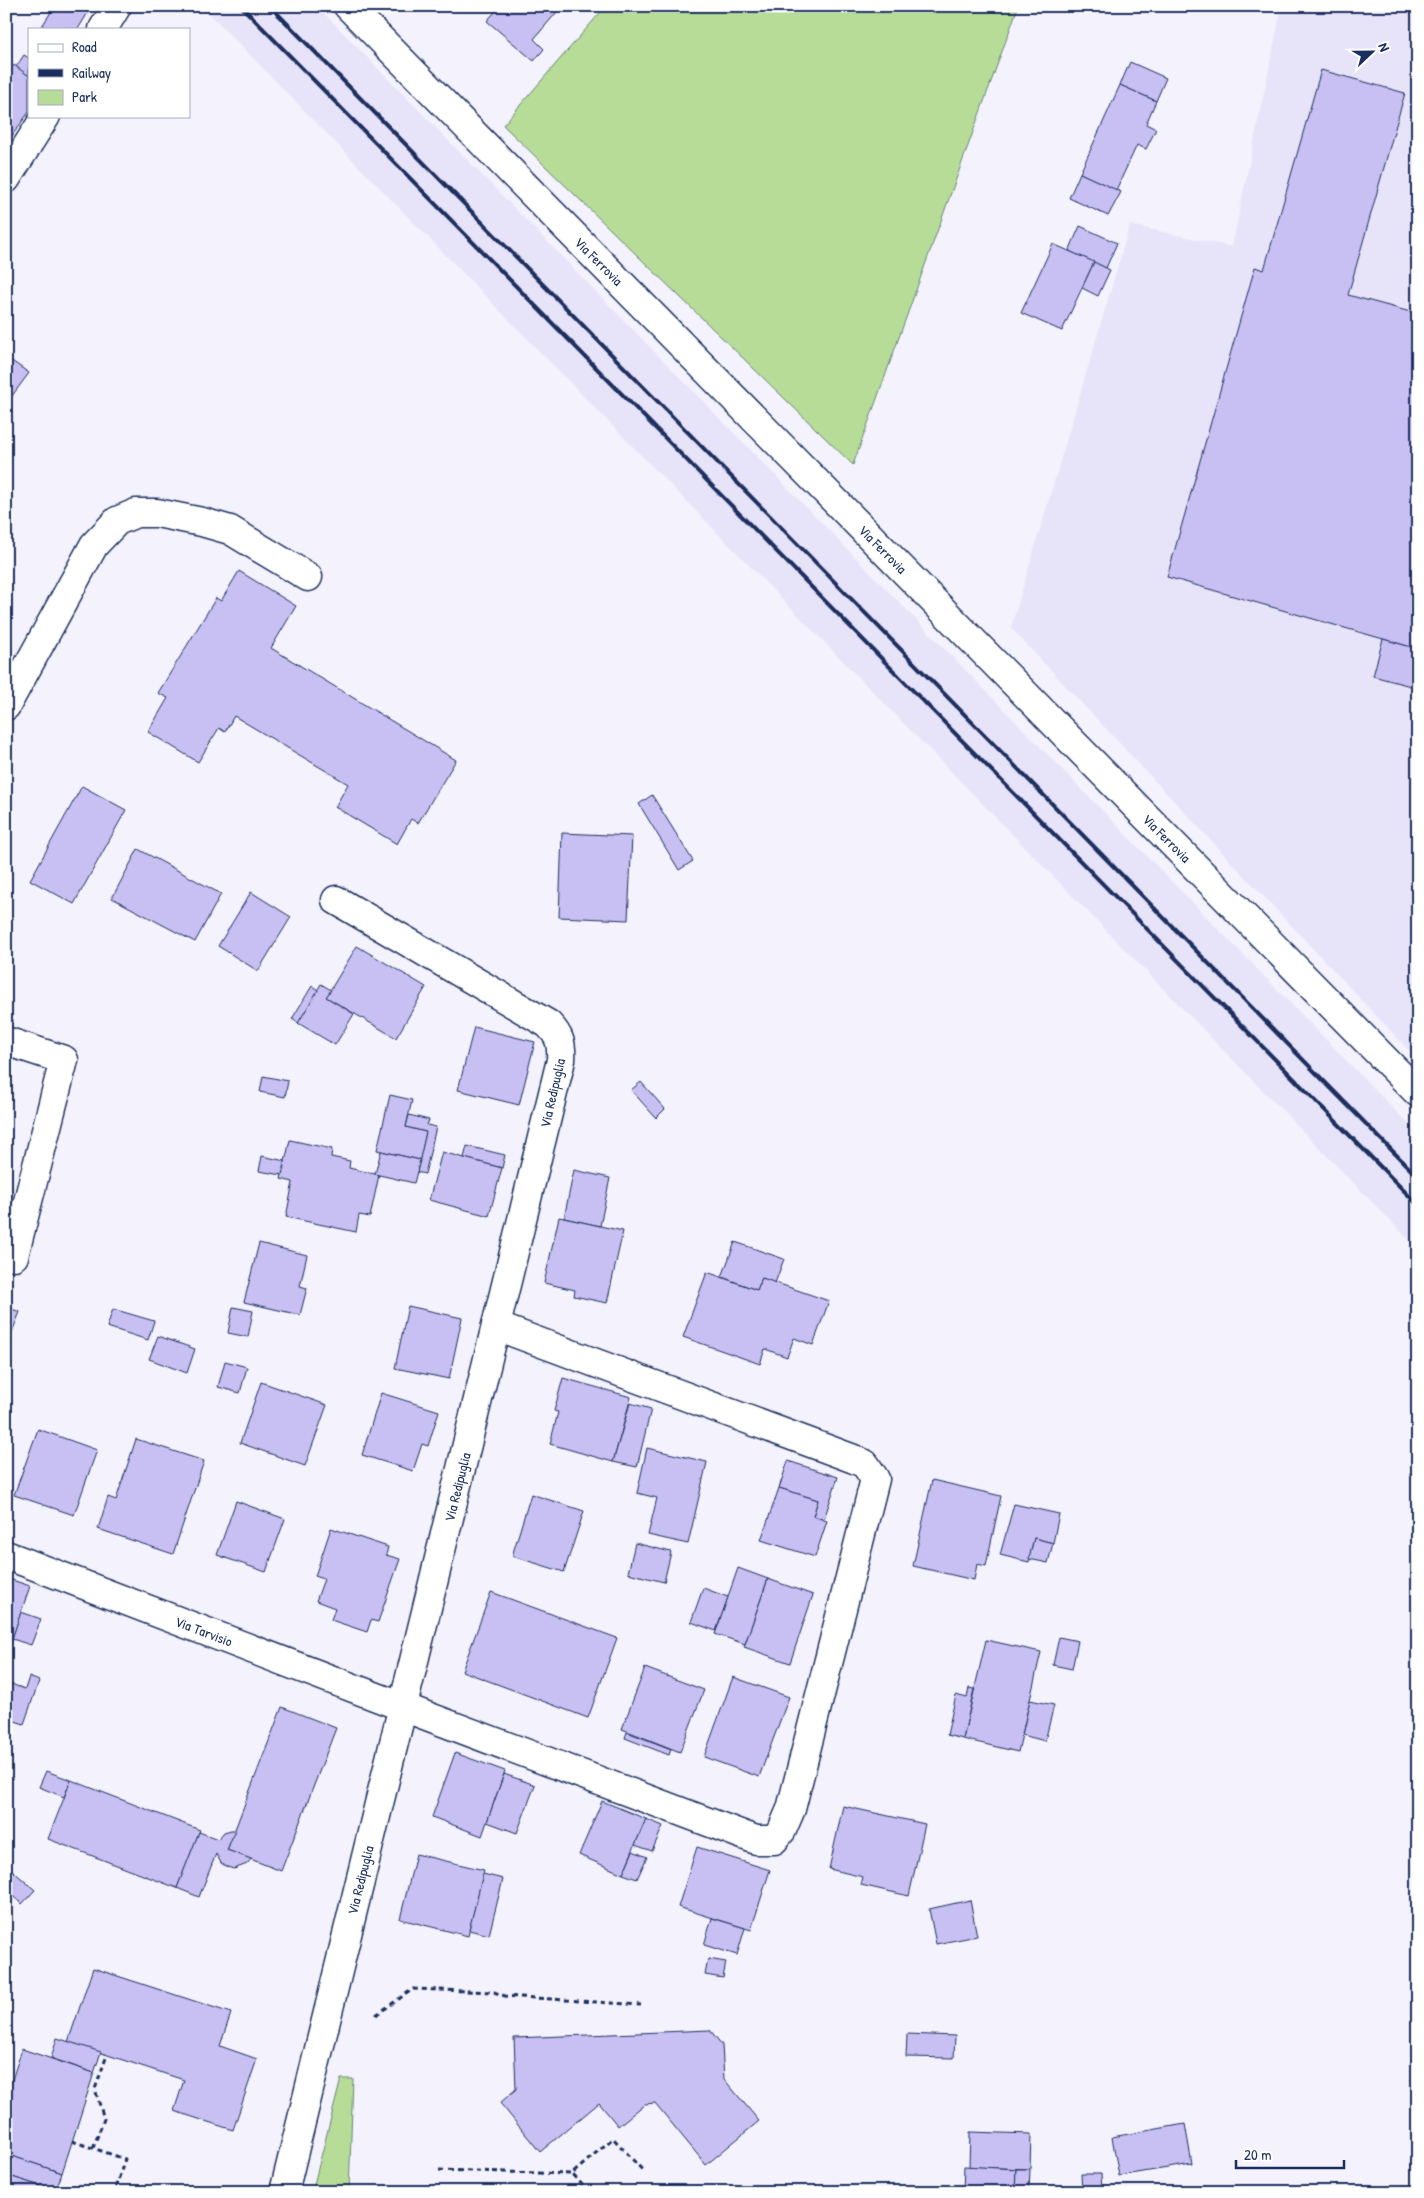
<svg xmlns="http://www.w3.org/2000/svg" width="1424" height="2198" font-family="'Patrick Hand',sans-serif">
	<rect width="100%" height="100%" fill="#f4f2fc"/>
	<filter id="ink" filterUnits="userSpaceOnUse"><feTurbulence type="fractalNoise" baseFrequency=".02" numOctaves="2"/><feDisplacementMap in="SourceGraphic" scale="10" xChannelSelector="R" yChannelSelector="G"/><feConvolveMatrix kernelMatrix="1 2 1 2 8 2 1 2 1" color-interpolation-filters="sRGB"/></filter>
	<g filter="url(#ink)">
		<g fill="#e7e3f9">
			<polygon points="202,6 317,6 1418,1134 1418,1249"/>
			<polygon points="1282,6 1418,6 1418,1060 1011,628 1130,225 1232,247"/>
		</g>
		<g fill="#b6dc97" stroke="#68867a">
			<polygon points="606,6 1051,6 1018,7 853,465 503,125"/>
			<polygon points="341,2079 353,2079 349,2192 312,2192"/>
		</g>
		<g fill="#c8bff2" stroke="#1b2f5e">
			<polygon points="55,6 92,6 78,29 40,29"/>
			<polygon points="500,6 562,6 534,39 544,49 534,61 487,21"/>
			<polygon points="24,55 29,58 29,76 16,67"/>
			<polygon points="1130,62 1166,78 1156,101 1120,85"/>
			<polygon points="14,65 29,76 29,112 6,144 6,76"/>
			<polygon points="1321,70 1405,93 1348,295 1418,314 1418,649 1167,577 1255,267 1264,270"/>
			<polygon points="1120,85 1156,101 1146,124 1156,129 1146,149 1137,145 1116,190 1080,173"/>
			<polygon points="1080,173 1121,192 1108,216 1069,198"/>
			<polygon points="1080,226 1117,243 1106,268 1069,251"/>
			<polygon points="1053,244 1094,262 1062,331 1021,313"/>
			<polygon points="1094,262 1110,270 1098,296 1082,288"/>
			<polygon points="6,357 29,373 6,404"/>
			<polygon points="239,571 296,606 271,648 456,760 418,823 411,819 397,844 335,807 348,784 234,716 225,732 219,728 198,762 148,732 168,698 158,693 216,598 221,601"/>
			<polygon points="1383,639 1418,649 1418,688 1373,676"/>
			<polygon points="82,786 126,810 74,904 30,880"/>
			<polygon points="652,795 693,861 679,870 639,804"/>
			<polygon points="562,833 632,836 628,920 559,917"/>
			<polygon points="138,849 221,894 195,942 112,898"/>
			<polygon points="251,892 291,917 258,971 218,946"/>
			<polygon points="357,946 426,987 396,1038 326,997"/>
			<polygon points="321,984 331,990 326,997 354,1014 335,1045 298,1023"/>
			<polygon points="312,986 318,990 298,1023 292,1019"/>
			<polygon points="474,1027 535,1042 519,1105 458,1090"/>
			<polygon points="263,1076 288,1081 285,1097 260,1092"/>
			<polygon points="641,1082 665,1109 656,1118 631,1090"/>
			<polygon points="390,1095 412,1100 406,1127 426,1132 420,1160 377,1150"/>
			<polygon points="409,1115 429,1120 427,1125 436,1127 425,1174 417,1172 426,1132 406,1127"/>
			<polygon points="290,1140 332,1149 331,1157 350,1161 349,1168 379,1175 370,1217 359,1215 356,1232 286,1217 293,1182 281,1179"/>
			<polygon points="467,1146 505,1155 502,1168 464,1158"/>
			<polygon points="381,1151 420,1160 414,1183 375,1174"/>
			<polygon points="442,1152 502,1168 489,1216 429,1200"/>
			<polygon points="262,1156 285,1161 282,1175 259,1171"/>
			<polygon points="574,1170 610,1178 600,1226 564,1218"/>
			<polygon points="559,1217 623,1231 607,1303 574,1296 575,1290 544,1283"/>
			<polygon points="735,1242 784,1259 775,1283 762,1278 757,1290 722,1277"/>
			<polygon points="259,1243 307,1255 300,1286 307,1288 300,1315 244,1302"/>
			<polygon points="707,1272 757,1290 762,1278 829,1301 813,1345 794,1338 787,1357 765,1349 760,1364 683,1337"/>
			<polygon points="408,1306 462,1318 449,1379 395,1368"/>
			<polygon points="6,1307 20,1312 6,1347"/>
			<polygon points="233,1307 253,1311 248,1337 228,1333"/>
			<polygon points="113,1309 154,1321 148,1340 107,1327"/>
			<polygon points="158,1336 195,1349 187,1373 149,1359"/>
			<polygon points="225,1361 247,1367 240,1393 218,1387"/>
			<polygon points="563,1378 631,1397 613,1462 550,1444 558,1412 554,1411"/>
			<polygon points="261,1382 327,1405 305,1466 240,1443"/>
			<polygon points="381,1393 439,1411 428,1446 422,1444 413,1471 362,1455"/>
			<polygon points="630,1403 651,1409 637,1467 613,1462"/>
			<polygon points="38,1429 97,1450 74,1515 14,1495"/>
			<polygon points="136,1439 204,1461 173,1554 98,1529 108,1497 116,1500"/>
			<polygon points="647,1448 707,1462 688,1544 648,1535 657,1498 637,1493"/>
			<polygon points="788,1461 838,1477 824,1519 813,1516 818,1500 779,1488"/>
			<polygon points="932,1480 1001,1496 986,1566 977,1564 974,1580 913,1566"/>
			<polygon points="779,1488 818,1500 813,1516 827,1521 815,1557 761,1540"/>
			<polygon points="531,1494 584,1511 564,1572 512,1556"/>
			<polygon points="236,1501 285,1519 266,1572 217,1555"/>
			<polygon points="1014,1504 1059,1514 1053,1543 1034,1538 1029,1562 1000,1555"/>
			<polygon points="331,1528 388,1547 386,1555 400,1559 378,1622 371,1620 367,1632 331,1620 335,1608 316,1601 324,1579 315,1576"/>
			<polygon points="1034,1538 1053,1543 1048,1563 1029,1559"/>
			<polygon points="635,1543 671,1552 664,1582 628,1573"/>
			<polygon points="738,1568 768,1579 745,1644 715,1634"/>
			<polygon points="6,1578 30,1586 6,1657"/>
			<polygon points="768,1579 813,1595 790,1663 744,1647"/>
			<polygon points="703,1588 728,1597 716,1631 691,1622"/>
			<polygon points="491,1592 617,1638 588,1718 462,1671"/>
			<polygon points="21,1612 41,1619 31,1645 12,1639"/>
			<polygon points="1059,1637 1078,1641 1072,1669 1053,1665"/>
			<polygon points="986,1640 1041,1652 1018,1752 963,1739"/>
			<polygon points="645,1668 704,1690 680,1752 622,1729"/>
			<polygon points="29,1677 39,1681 24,1724 6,1718 6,1688 8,1683 25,1689"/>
			<polygon points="733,1677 789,1697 759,1777 704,1757"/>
			<polygon points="969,1688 974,1689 963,1739 947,1735 956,1695 967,1698"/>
			<polygon points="1030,1700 1054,1705 1045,1741 1022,1735"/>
			<polygon points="282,1707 336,1728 281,1871 227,1850"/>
			<polygon points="627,1732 671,1749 669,1755 625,1738"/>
			<polygon points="455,1753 505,1771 482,1836 432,1817"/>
			<polygon points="46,1771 71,1780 64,1797 39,1787"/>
			<polygon points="504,1774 535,1785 517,1833 487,1822"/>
			<polygon points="71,1780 200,1830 177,1888 48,1839"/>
			<polygon points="602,1801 646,1819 623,1874 579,1855"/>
			<polygon points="843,1806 925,1824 909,1896 861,1885 863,1877 829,1869"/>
			<polygon points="646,1819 663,1826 652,1851 635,1845"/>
			<polygon points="231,1830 235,1830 227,1850 251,1859 247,1864 234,1869 227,1867 221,1863 216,1854 199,1897 177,1888 199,1832 218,1839 224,1832"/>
			<polygon points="697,1847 770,1870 751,1930 678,1907"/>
			<polygon points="633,1851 647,1857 637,1879 623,1874"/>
			<polygon points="416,1854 484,1870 468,1936 400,1919"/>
			<polygon points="6,1865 35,1890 22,1904 6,1890"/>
			<polygon points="483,1874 503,1879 489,1935 469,1930"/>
			<polygon points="6,1896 13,1899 6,1914"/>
			<polygon points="970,1900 977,1936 936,1944 929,1909"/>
			<polygon points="712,1918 745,1928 737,1955 704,1945"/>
			<polygon points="708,1959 726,1962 723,1978 705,1975"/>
			<polygon points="93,1968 231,2013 220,2046 257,2059 233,2130 174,2111 184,2080 68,2042"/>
			<polygon points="710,2030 722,2045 724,2079 759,2121 706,2165 655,2103 645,2104 618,2126 599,2103 540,2152 500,2103 516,2089 514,2038"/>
			<polygon points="907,2034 955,2036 954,2058 906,2057"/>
			<polygon points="57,2038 101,2052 94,2073 51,2058"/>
			<polygon points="22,2049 94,2073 62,2173 6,2154 6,2098"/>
			<polygon points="1185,2124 1192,2164 1119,2176 1112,2137"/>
			<polygon points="970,2132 1031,2134 1030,2169 969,2167"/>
			<polygon points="6,2154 62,2173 56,2191 6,2175"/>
			<polygon points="964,2166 1016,2169 1015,2192 963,2192"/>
			<polygon points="1016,2169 1030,2169 1029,2192 1015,2192"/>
			<polygon points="1081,2174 1101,2174 1102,2192 1082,2192"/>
			<polygon points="6,2175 56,2191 58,2192 6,2192"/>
		</g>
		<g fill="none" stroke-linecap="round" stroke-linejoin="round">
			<defs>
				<g id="minor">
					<polyline points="348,6 1418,1093"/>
					<polyline points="103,29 117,6"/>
					<polyline points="6,179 46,116"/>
					<polyline points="6,706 94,545 117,521 136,513 157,513 202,522 230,530 308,577"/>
					<polyline points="6,1041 64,1060 14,1256"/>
					<polyline points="6,1555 403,1707 756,1840 774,1840 782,1830 791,1809 875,1479 865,1464 854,1459 496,1326"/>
					<path d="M284,2192L561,1060C562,1044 560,1036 548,1024L336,900"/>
				</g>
			</defs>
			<use href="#minor" stroke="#1b2f5e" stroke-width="31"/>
			<g stroke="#1b2f5e" stroke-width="3" stroke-dasharray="5 4" stroke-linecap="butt">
				<polyline points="376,2015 413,1989 494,1992 505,1996 641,2005"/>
				<polyline points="72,2141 125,2159 114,2192"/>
				<polyline points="93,2148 104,2119 95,2089 107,2055"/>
				<polyline points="439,2170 572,2174"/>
				<polyline points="589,2192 572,2174 613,2138 644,2172"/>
			</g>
			<use href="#minor" stroke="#fff" stroke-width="28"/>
			<g stroke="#1b2f5e" stroke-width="4">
				<polyline points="241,6 1418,1205"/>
				<polyline points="270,6 1418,1177"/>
			</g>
		</g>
	</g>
	<g text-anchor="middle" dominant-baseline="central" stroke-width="5" stroke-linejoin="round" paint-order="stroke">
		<g font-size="14" fill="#1b2f5e" stroke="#fff">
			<text transform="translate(599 261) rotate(45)">Via Ferrovia</text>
			<text transform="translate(883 549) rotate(45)">Via Ferrovia</text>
			<text transform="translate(1167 838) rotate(45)">Via Ferrovia</text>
			<text transform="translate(552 1093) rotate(-77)">Via Redipuglia</text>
			<text transform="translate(457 1487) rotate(-76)">Via Redipuglia</text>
			<text transform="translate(204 1631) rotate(21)">Via Tarvisio</text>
			<text transform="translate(360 1880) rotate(-76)">Via Redipuglia</text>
		</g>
	</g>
	<rect width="1424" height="2198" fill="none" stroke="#fff" stroke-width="25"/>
	<rect x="12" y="12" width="1399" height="2173" fill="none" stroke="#1b2f5e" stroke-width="2" filter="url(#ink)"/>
	<rect x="28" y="28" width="162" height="90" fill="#ffffff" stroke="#a4acbf"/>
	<rect x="38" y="44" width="25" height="8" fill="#ffffff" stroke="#a4acbf"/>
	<text x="72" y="52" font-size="15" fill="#1b2f5e">Road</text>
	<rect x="38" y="69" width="25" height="8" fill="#1b2f5e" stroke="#a4acbf"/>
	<text x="72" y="78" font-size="15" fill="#1b2f5e">Railway</text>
	<rect x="38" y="90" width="25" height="15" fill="#b6dc97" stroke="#a4acbf"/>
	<text x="72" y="102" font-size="15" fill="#1b2f5e">Park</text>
	<g transform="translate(1372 52) rotate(68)" stroke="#ffffff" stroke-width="4" paint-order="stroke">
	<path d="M0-4L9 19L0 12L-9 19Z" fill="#1b2f5e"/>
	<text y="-8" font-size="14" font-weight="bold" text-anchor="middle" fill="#1b2f5e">N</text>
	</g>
	<path d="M1236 2160v8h108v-8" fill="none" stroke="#1b2f5e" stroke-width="2.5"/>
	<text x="1244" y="2160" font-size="15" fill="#1b2f5e" stroke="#ffffff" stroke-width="4" paint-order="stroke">20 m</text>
</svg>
